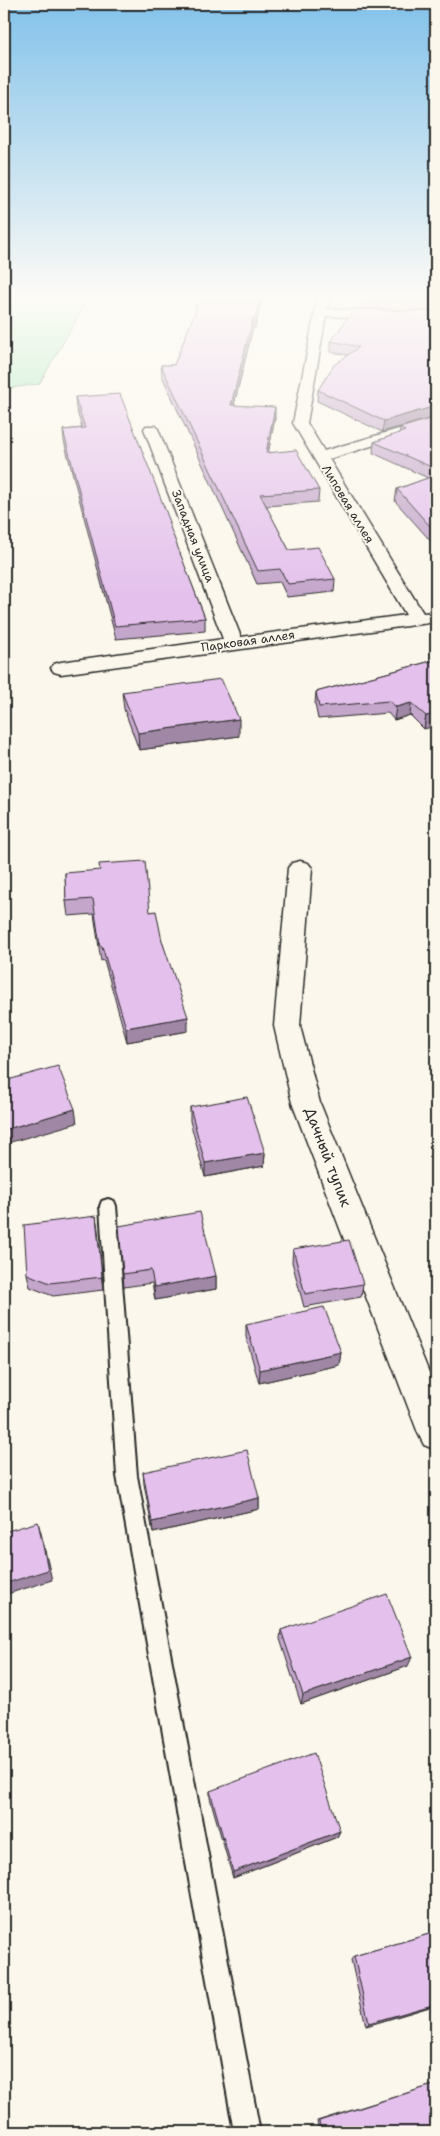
<svg xmlns="http://www.w3.org/2000/svg" width="440" height="2136" font-family="'Shantell Sans',sans-serif">
	<rect width="100%" height="100%" fill="#fbf7ec"/>
	<filter id="ink" filterUnits="userSpaceOnUse"><feTurbulence type="fractalNoise" baseFrequency=".02" numOctaves="2"/><feDisplacementMap in="SourceGraphic" scale="10" xChannelSelector="R" yChannelSelector="G"/><feConvolveMatrix kernelMatrix="1 2 1 2 8 2 1 2 1" color-interpolation-filters="sRGB"/></filter>
	<g filter="url(#ink)">
		<polygon fill="#a0e9b8" stroke="#668a72" points="4,295 91,295 39,384 4,389"/>
		<g fill="none" stroke-linecap="round" stroke-linejoin="round">
			<defs>
				<polygon id="service" points="108,1199 114,1201 116,1206 137,1476 260,2132 234,2132 117,1476 100,1206 102,1201"/>
				<g id="minor">
					<polygon points="316,295 328,295 327,309 436,313 436,321 326,316 307,423 324,451 436,418 436,426 329,459 423,613 436,612 436,622 61,674 54,672 51,668 54,664 61,662 223,639 144,429 146,426 156,426 158,429 241,637 406,615 293,423 315,312"/>
					<polygon points="300,861 308,863 312,868 300,1026 320,1103 436,1390 436,1450 424,1445 418,1433 292,1103 274,1026 288,868 292,863"/>
				</g>
			</defs>
			<use href="#service" stroke="#2b2b2b" stroke-width="4"/>
			<use href="#minor" stroke="#2b2b2b" stroke-width="3"/>
			<use href="#service" fill="#fbf7ec" fill-rule="evenodd"/>
			<use href="#minor" fill="#fbf7ec" fill-rule="evenodd"/>
		</g>
		<g fill="#c4a6cb" stroke="#2b2b2b">
			<polygon points="263,295 255,328 253,328 234,405 275,418 268,453 319,490 318,502 266,506 289,550 335,579 334,592 287,597 280,582 257,584 162,376 161,365 174,365 196,310 195,305"/>
			<polygon points="436,295 436,311 361,308 362,299"/>
			<polygon points="436,312 436,417 382,432 317,401 318,390 348,355 331,352 331,341"/>
			<polygon points="75,397 170,522 170,528 205,618 205,631 116,639 64,441 63,430 82,428 76,408"/>
			<polygon points="436,417 436,547 395,501 397,489 428,478 373,453 374,442 399,433 400,428"/>
			<polygon points="435,660 424,729 410,715 394,720 388,713 318,719 315,704 316,692"/>
			<polygon points="122,692 239,736 139,750 124,709"/>
			<polygon points="65,873 150,912 162,941 188,1031 127,1042 104,960 101,961 94,914 68,916 66,901"/>
			<polygon points="190,1107 265,1153 264,1166 205,1177 190,1121"/>
			<polygon points="96,1216 103,1290 53,1296 30,1287 27,1274"/>
			<polygon points="119,1226 216,1276 216,1289 155,1300 152,1283 124,1287"/>
			<polygon points="293,1249 363,1284 361,1297 304,1307 292,1262"/>
			<polygon points="246,1324 341,1352 339,1365 259,1383 246,1337"/>
			<polygon points="143,1472 259,1498 259,1509 153,1533 144,1484"/>
			<polygon points="281,1630 408,1666 301,1704 280,1639"/>
			<polygon points="210,1791 340,1831 337,1837 233,1878 210,1798"/>
			<polygon points="436,1932 436,2005 366,2026 351,1960 354,1956"/>
			<polygon points="436,2084 436,2132 319,2132 317,2121"/>
		</g>
		<g fill="#a087a5" stroke="#2b2b2b">
			<polygon points="261,295 263,295 255,328 255,318"/>
			<polygon points="253,318 253,328 231,416 231,405"/>
			<polygon points="436,406 436,417 382,432 384,421"/>
			<polygon points="275,407 275,418 266,465 266,453"/>
			<polygon points="411,703 410,715 394,720 396,707"/>
			<polygon points="436,714 436,726 424,729 426,716"/>
			<polygon points="239,719 239,736 139,750 138,733"/>
			<polygon points="188,1017 188,1031 127,1042 126,1028"/>
			<polygon points="75,1109 77,1123 4,1144 4,1130"/>
			<polygon points="265,1153 264,1166 205,1177 205,1163"/>
			<polygon points="96,1216 98,1230 103,1290 102,1277"/>
			<polygon points="216,1276 216,1289 155,1300 154,1287"/>
			<polygon points="341,1352 339,1365 259,1383 260,1370"/>
			<polygon points="259,1498 259,1509 153,1533 152,1522"/>
			<polygon points="38,1522 41,1533 52,1580 4,1595 4,1584"/>
			<polygon points="412,1657 408,1666 301,1704 303,1695"/>
			<polygon points="340,1831 337,1837 233,1878 233,1872"/>
			<polygon points="436,2004 436,2005 366,2026 369,2023"/>
		</g>
		<g fill="#e4c1ec" stroke="#2b2b2b">
			<polygon points="199,295 261,295 255,318 253,318 231,405 275,407 266,453 296,450 319,490 260,494 289,550 318,547 335,579 288,584 280,569 258,571 161,365 174,365 198,305 195,305"/>
			<polygon points="365,295 436,295 436,301 362,299"/>
			<polygon points="354,309 436,312 436,406 384,421 318,390 334,365 359,347 331,341"/>
			<polygon points="120,394 170,522 168,522 205,618 115,626 63,430 85,428 75,397"/>
			<polygon points="436,417 436,469 374,442 405,431 400,428"/>
			<polygon points="436,475 436,533 397,489"/>
			<polygon points="435,660 436,661 436,714 426,716 411,703 396,707 389,701 319,707 316,692"/>
			<polygon points="221,679 239,719 138,733 122,692"/>
			<polygon points="145,861 150,912 156,911 162,941 188,1017 126,1028 102,946 100,946 93,899 66,901 65,873 100,870 99,864"/>
			<polygon points="58,1066 75,1109 4,1130 4,1081"/>
			<polygon points="247,1097 265,1153 205,1163 190,1107"/>
			<polygon points="200,1212 216,1276 154,1287 151,1270 123,1274 119,1226"/>
			<polygon points="96,1216 102,1277 50,1283 27,1274 24,1225"/>
			<polygon points="349,1240 363,1284 305,1294 293,1249"/>
			<polygon points="324,1307 341,1352 260,1370 246,1324"/>
			<polygon points="247,1450 259,1498 152,1522 143,1472"/>
			<polygon points="38,1522 48,1570 4,1584 4,1532"/>
			<polygon points="387,1594 412,1657 303,1695 281,1630"/>
			<polygon points="314,1753 340,1831 233,1872 210,1791"/>
			<polygon points="436,1932 436,2004 369,2023 354,1956"/>
			<polygon points="436,2084 436,2132 321,2132 319,2121"/>
		</g>
	</g>
	<linearGradient id="sky" x2="0" y2="1"><stop stop-color="#83c2ea"/><stop offset="0.5" stop-color="#fdfbf6"/><stop offset="1" stop-color="#fdfbf6" stop-opacity="0"/></linearGradient>
	<rect width="440" height="594" fill="url(#sky)"/>
	<g text-anchor="middle" dominant-baseline="central" stroke-width="4" stroke-linejoin="round" paint-order="stroke">
		<g font-size="12" fill="#2b2b2b" stroke="#fbf7ec">
			<text transform="translate(348 504) rotate(59)">Липовая аллея</text>
			<text transform="translate(193 536) rotate(69)">Западная улица</text>
			<text transform="translate(248 641) rotate(-8)">Парковая аллея</text>
		</g>
		<g font-size="15" fill="#2b2b2b" stroke="#fbf7ec">
			<text transform="translate(328 1157) rotate(69)">Дачный тупик</text>
		</g>
	</g>
	<rect width="440" height="2136" fill="none" stroke="#fbf7ec" stroke-width="20"/>
	<rect x="10" y="10" width="420" height="2116" fill="none" stroke="#2b2b2b" stroke-width="2" filter="url(#ink)"/>
</svg>
